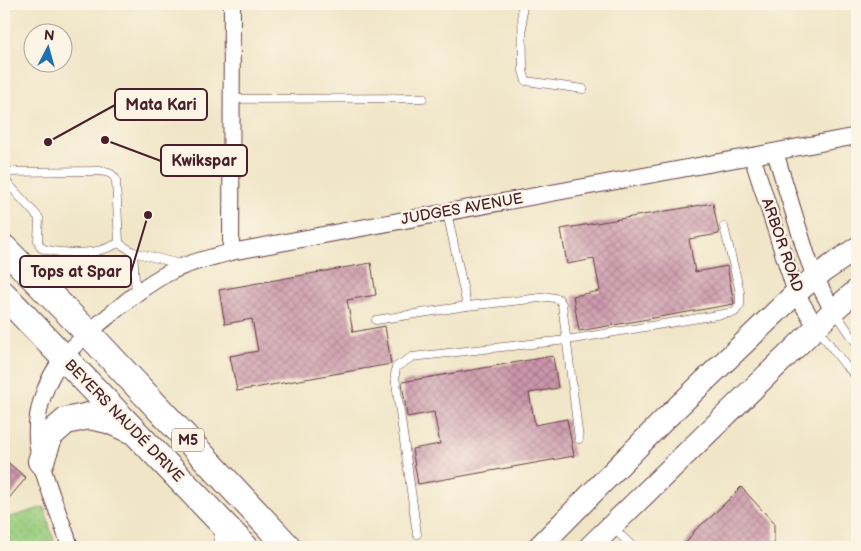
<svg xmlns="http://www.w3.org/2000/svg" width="861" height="551" font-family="'Balsamiq Sans',sans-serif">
	<defs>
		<pattern id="grass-dots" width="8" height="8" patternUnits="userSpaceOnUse" patternTransform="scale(1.25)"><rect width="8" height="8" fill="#98cc7d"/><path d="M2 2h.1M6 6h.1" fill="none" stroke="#84af6c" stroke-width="1.8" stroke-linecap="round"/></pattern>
		<pattern id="building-cross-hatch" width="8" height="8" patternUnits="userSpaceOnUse" patternTransform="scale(1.25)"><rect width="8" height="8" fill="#cb97aa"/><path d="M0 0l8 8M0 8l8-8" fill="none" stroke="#a77b8b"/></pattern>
	</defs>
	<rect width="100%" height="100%" fill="#fcf5e5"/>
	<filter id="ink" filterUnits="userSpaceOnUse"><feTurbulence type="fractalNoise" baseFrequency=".02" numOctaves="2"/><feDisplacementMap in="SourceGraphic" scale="10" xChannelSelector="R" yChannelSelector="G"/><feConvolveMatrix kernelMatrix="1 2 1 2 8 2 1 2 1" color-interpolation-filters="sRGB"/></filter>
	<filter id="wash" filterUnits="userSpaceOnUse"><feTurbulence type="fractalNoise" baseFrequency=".0096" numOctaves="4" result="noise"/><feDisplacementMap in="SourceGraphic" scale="20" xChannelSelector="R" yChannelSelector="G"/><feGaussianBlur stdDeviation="1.12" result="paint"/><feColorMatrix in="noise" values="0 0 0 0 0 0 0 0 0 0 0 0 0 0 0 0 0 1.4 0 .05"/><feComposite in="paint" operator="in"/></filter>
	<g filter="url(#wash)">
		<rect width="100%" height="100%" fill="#f0e5c7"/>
		<polygon fill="url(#grass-dots)" stroke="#717654" points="44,507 54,541 31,547 8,547 4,532 4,519"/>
		<g id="blocks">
			<g fill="url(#building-cross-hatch)">
				<polygon points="713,203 719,234 689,239 695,272 727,266 734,304 579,331 573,296 600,291 594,259 567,264 561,229"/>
				<polygon points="371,263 376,295 347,300 353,332 385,326 391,364 237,391 230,356 258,351 252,319 225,324 219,290"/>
				<polygon points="553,356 558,388 529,393 535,425 567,419 574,456 418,484 412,449 440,444 434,412 407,417 402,382"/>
				<polygon points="4,459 26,478 4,504"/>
				<polygon points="741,487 774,523 774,547 683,547 695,530 712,516"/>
			</g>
		</g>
	</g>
	<g filter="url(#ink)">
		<use href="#blocks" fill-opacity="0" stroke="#633d42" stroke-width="1"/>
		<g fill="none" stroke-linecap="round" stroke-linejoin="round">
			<defs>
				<g id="service">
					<polyline points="522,4 523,71 526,81 583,89"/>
					<polyline points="232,99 423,98"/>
					<path d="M4,172L99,171C106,172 114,173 116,181L119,243"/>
					<path d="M4,179L39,218L38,241L41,248C54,253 83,254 97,251C104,250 112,246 119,243"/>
					<polyline points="447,212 467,306"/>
					<polyline points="119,243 133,252 180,264"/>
					<polyline points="133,252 136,293"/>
					<polyline points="835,312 857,344"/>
					<polyline points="376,320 467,306 549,297 559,299 562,304 579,439"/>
					<polyline points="817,328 845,365 857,377"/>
					<polyline points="613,528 630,544"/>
					<polyline points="417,534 395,376 396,367 412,357 567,340 735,312 740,305 740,292 724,227"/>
					<polyline points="216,547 220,530"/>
				</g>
				<g id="minor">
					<polyline points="775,152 807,256 815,277 833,311"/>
					<polyline points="752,156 796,293 816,327"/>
					<polyline points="231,252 232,4"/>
					<path d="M70,547C61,516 39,471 37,439C35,411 46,379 64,357C77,341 95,327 111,314C130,298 148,283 170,272C189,262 211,258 231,252L752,156L857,136"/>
				</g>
				<g id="secondary">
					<polyline points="539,547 663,421 796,293 815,277 857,248"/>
					<polyline points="590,547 833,311 857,290"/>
				</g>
				<g id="primary">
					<polyline points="4,248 88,333 288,547"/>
					<polyline points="4,295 245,547"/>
					<polyline points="41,461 50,435 66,421 89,416 108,420 128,429"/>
				</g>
			</defs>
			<use href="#service" stroke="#633d42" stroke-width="9"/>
			<use href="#minor" stroke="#633d42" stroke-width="18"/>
			<use href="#secondary" stroke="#633d42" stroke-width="24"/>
			<use href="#primary" stroke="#633d42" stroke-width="28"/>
			<use href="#service" stroke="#fff" stroke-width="8"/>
			<use href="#minor" stroke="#fff" stroke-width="16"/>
			<use href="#secondary" stroke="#fff" stroke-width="22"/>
			<use href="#primary" stroke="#fff" stroke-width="26"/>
		</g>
	</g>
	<g text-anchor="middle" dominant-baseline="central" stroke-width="4.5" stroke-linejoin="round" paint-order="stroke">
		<rect fill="#fcf5e5" stroke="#7f5f63" stroke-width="1" x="172" y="428.5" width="32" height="23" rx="4"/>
		<g font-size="14" font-weight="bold" fill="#4a1f2b">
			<text x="188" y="440">M5</text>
		</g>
		<g font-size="15" fill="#4a1f2b" stroke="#fcf5e5">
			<text transform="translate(462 209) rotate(-10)">JUDGES AVENUE</text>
			<text transform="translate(782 245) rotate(71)">ARBOR ROAD</text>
			<text transform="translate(124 421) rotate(46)">BEYERS NAUDÉ DRIVE</text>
		</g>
	</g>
	<path fill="none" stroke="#4a1f2b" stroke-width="2" d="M48 142L115 105M105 140L161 161M148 215L131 272"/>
	<g fill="#4a1f2b" stroke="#fcf5e5" stroke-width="2">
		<circle cx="48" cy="142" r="5"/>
		<circle cx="105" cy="140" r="5"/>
		<circle cx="148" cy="215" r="5"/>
	</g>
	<g fill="#fcf5e5" stroke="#4a1f2b" stroke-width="2">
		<rect x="115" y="89" width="92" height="31" rx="5"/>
		<rect x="161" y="145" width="86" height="31" rx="5"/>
		<rect x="20" y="256" width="111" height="31" rx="5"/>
	</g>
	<g font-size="16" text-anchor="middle" font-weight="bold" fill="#4a1f2b">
		<text x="161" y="110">Mata Kari</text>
		<text x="204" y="166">Kwikspar</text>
		<text x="76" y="277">Tops at Spar</text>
	</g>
	<rect width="861" height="551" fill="none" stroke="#fcf5e5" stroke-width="20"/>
	<g transform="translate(48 48) rotate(6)"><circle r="24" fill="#fcf5e5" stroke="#b59f9b"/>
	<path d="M0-4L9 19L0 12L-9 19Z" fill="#1f6fb2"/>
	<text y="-8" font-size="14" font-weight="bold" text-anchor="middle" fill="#4a1f2b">N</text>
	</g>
</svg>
